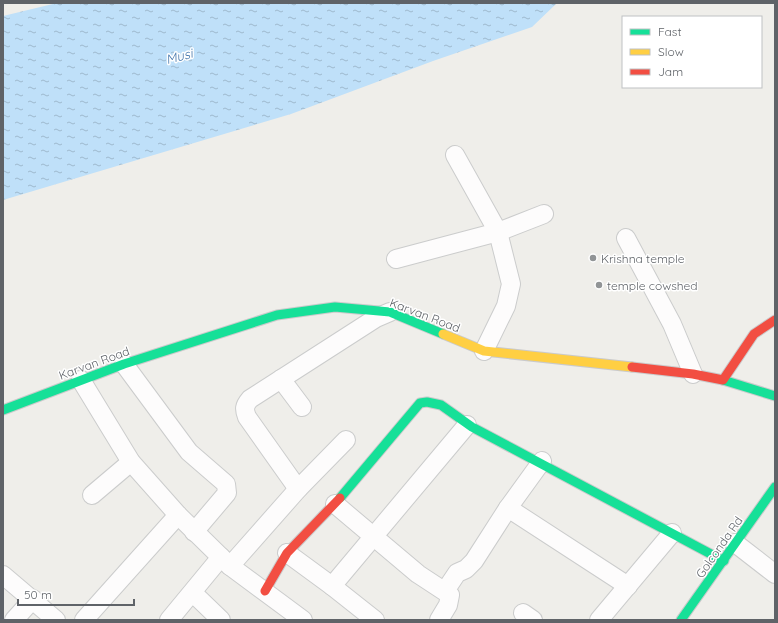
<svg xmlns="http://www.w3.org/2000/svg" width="778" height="623" font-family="Quicksand,sans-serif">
	<defs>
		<pattern id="water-ripples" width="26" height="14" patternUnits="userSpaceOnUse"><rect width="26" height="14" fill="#bfe0f9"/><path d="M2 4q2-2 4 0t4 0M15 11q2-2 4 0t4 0" fill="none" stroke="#9eb9cd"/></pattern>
	</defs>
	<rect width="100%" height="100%" fill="#efeeea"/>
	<polygon fill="url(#water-ripples)" points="57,3 557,3 532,27 433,61 291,114 3,200 3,16"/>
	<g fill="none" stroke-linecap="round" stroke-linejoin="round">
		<defs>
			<g id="street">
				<polyline points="455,155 498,232 511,284 506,306 484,351"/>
				<polyline points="626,238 672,324 693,374"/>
				<polyline points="396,259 498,232 544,214"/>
				<polyline points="124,364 189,452 226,484 227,493 194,532"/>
				<polyline points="281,379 302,407"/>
				<polyline points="81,380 131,462 178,515 230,566 303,620"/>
				<path d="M298,489L247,417C244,409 244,406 250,399L376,318L390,312"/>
				<polyline points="92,495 131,462"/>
				<polyline points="335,504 418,574 450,595 448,605 439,620"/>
				<polyline points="508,508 628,586"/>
				<polyline points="735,543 775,574"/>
				<polyline points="287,553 332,586 375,620"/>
				<polyline points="230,566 298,489 346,440"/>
				<polyline points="3,575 56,620"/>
				<polyline points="332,586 467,425"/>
				<polyline points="445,591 457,573 466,569 474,561 508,508 542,461"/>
				<polyline points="193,593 221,620"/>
				<polyline points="523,613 533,620"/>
				<polyline points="14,620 33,599"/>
				<polyline points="84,620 178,515"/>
				<polyline points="169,620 221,557"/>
				<polyline points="599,620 672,533"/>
			</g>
			<g id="fast">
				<polyline points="723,380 775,396"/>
				<polyline points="3,410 124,364 277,315 335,307 390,312 443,334"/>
				<polyline points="340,498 420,403 427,402 441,405 472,427 724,561"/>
				<polyline points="681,620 775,487"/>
			</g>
			<polyline id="slow" points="443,334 484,351 632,367"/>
			<g id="jam">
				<polyline points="632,367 693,374 723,380 754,334 775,320"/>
				<polyline points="265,591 287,553 340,498"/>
			</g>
		</defs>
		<use href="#street" stroke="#cbcccc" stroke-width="20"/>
		<use href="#fast" stroke="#cacacb" stroke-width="11"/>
		<use href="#slow" stroke="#cacacb" stroke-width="11"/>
		<use href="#jam" stroke="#cacacb" stroke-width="11"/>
		<use href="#street" stroke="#fdfcfc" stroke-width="18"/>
		<use href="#fast" stroke="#16e098" stroke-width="9"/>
		<use href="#slow" stroke="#ffcf43" stroke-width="9"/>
		<use href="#jam" stroke="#f24e42" stroke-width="9"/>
	</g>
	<g fill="#919496" stroke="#fff" stroke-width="1.5">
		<circle cx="593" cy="258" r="4"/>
		<circle cx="599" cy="285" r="4"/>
	</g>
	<g text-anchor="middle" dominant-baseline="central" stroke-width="3" stroke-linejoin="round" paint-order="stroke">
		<g font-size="12" fill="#5f6368" stroke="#fff" text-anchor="start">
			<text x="601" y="258">Krishna temple</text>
			<text x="607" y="285">temple cowshed</text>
		</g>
		<g font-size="12" fill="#5f6368" stroke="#fff">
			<text transform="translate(425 315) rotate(21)">Karvan Road</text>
			<text transform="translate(94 363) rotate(-20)">Karvan Road</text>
			<text transform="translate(719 547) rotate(-55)">Golconda Rd</text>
		</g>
		<g font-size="13" font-style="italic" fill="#4174aa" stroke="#fff">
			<text transform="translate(179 56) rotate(-15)">Musi</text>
		</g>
	</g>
	<rect width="778" height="623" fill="none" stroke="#5f6368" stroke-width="8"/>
	<rect x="622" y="16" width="140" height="72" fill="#ffffff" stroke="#bfc1c3"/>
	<rect x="630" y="29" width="20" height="6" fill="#16e098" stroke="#bfc1c3"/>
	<text x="658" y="36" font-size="12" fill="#5f6368">Fast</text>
	<rect x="630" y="49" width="20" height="6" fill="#ffcf43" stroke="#bfc1c3"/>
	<text x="658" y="56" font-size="12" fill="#5f6368">Slow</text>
	<rect x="630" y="69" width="20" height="6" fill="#f24e42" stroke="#bfc1c3"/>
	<text x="658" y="76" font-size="12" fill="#5f6368">Jam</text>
	<path d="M18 599v6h116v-6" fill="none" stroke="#5f6368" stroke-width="2"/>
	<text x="24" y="599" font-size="12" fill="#5f6368" stroke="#ffffff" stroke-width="3" paint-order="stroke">50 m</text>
</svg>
